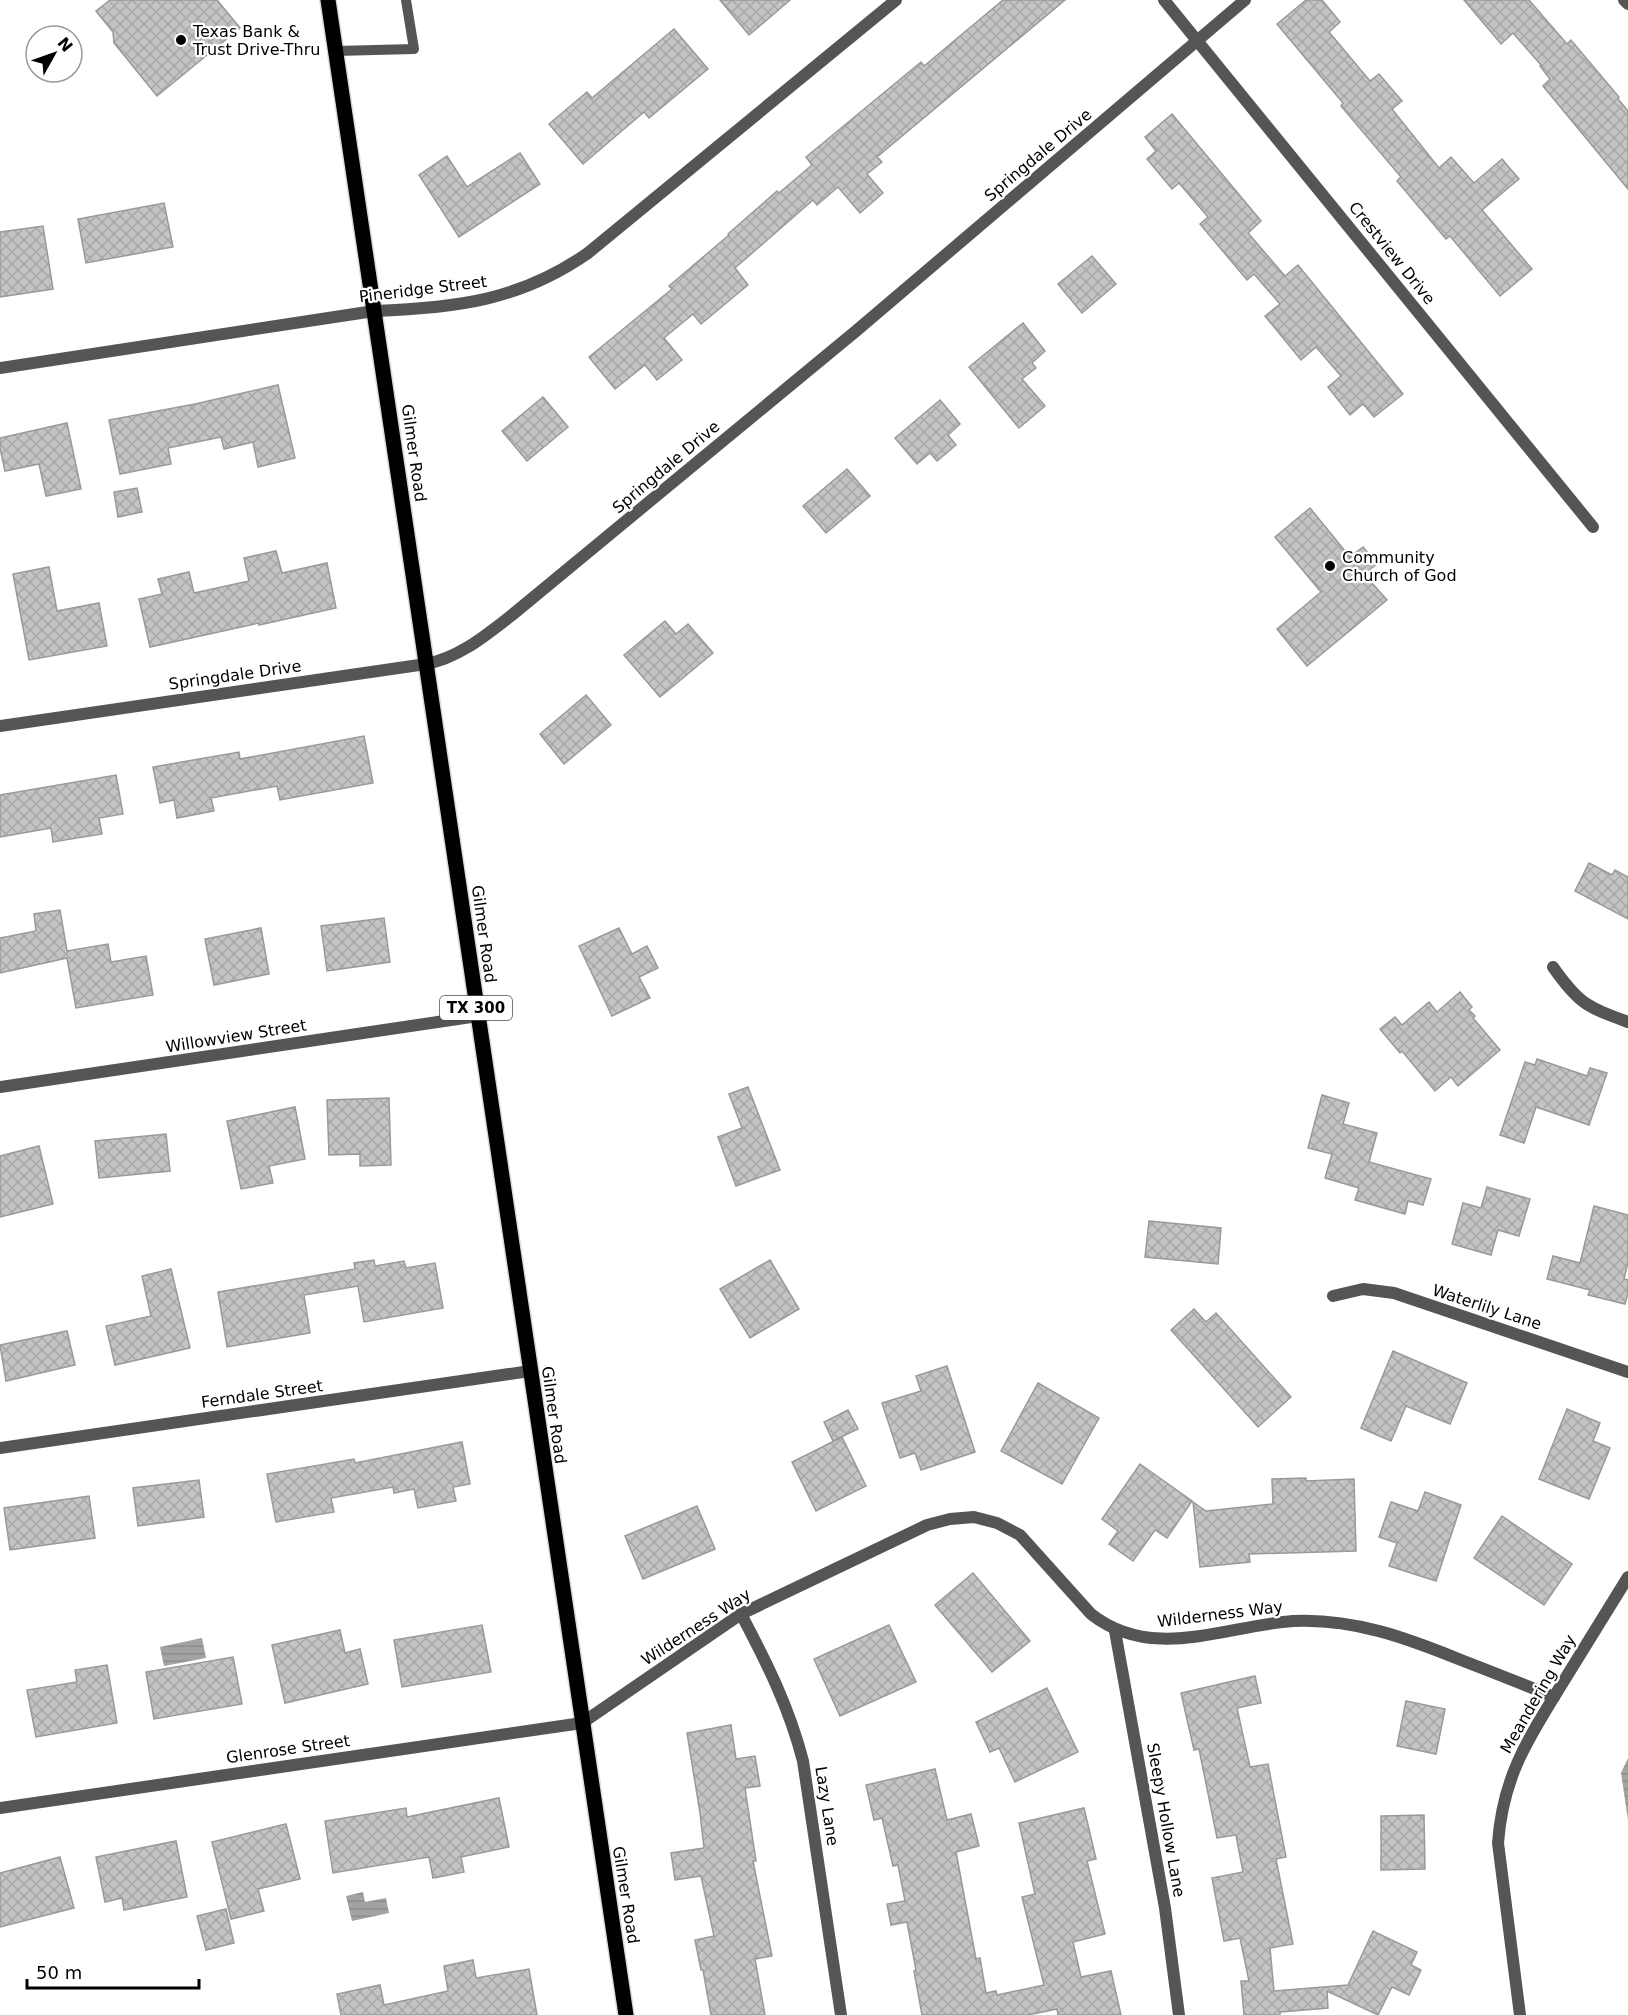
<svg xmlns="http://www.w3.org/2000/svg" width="1628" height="2015" font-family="'DejaVu Sans',sans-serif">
	<defs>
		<pattern id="water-rules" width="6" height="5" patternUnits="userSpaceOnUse" patternTransform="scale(1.5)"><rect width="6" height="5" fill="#a3a3a3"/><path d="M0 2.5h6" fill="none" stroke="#8b8b8b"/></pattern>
		<pattern id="building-cross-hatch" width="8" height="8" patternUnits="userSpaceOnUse" patternTransform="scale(1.5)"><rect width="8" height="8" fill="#c4c4c4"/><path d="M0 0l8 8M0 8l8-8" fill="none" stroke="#a7a7a7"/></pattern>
	</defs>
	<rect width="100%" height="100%" fill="#fff"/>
	<g fill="url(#water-rules)">
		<polygon points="202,1638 206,1658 164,1666 160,1647"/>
		<polygon points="1628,1758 1628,1820 1621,1773"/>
		<polygon points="363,1892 365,1902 386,1898 389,1913 352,1921 346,1896"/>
	</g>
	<g fill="url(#building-cross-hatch)" stroke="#999" stroke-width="1.5">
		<polygon points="110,0 217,0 240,28 157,96 114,43 113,32 96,11"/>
		<polygon points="720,0 790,0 749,35"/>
		<polygon points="1003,0 1065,0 877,157 882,162 867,174 883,193 860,213 838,187 817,205 813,200 735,268 748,285 701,324 693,314 664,338 682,360 657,380 645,365 615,389 589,357 672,289 669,286 729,235 728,234 777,191 779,193 812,165 806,157 921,62 924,66"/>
		<polygon points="1306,0 1322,0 1340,22 1329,32 1370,81 1379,74 1402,101 1392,109 1439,168 1451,157 1474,183 1502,159 1519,179 1482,210 1532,269 1500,296 1450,236 1446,239 1397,181 1401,177 1341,106 1343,103 1277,24"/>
		<polygon points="1464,0 1529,0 1567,44 1571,40 1619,97 1618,99 1628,111 1628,189 1543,86 1550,79 1540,66 1541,65 1513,33 1501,44"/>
		<polygon points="674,29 708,69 649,118 644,112 583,164 549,124 587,92 592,98"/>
		<polygon points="1172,114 1261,221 1248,233 1285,276 1298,265 1403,394 1374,417 1363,404 1350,415 1328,387 1341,376 1316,347 1301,360 1265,316 1280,304 1254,274 1247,280 1200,224 1208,217 1179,183 1172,189 1147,159 1156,151 1145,137"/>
		<polygon points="520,153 540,184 459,237 419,175 447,156 467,187"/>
		<polygon points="164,203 173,247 86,263 78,219"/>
		<polygon points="43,226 53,289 0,297 0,232"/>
		<polygon points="1092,256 1116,284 1082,313 1058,284"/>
		<polygon points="1023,323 1045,351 1032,363 1036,368 1022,379 1045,406 1019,428 969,367"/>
		<polygon points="278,385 295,458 258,467 253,442 224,449 221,437 168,448 171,464 120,474 109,420 195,404"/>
		<polygon points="543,397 568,427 527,461 502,431"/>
		<polygon points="940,400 960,424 948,435 956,445 937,461 930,453 917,464 895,438"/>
		<polygon points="67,423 81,489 46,496 39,464 5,471 0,448 0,438"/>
		<polygon points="847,469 870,496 826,533 803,506"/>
		<polygon points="137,488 142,512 118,517 114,492"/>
		<polygon points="1310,508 1350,557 1363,547 1377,564 1364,574 1387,600 1307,666 1277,629 1321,592 1275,537"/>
		<polygon points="276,551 282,573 327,563 336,608 259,625 259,623 150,647 139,599 162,594 158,579 189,572 194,593 249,581 244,558"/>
		<polygon points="49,567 57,611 99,603 107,646 29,660 13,574"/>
		<polygon points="665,621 676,634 688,624 713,653 660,697 624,655"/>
		<polygon points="586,695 611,725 564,764 540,734"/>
		<polygon points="364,736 373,783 280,800 277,786 211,798 214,811 177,818 174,800 160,803 153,767 239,752 240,759"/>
		<polygon points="116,775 123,814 99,818 102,834 53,842 51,828 0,837 0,795"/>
		<polygon points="1589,863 1612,875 1615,870 1628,877 1628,919 1575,891"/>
		<polygon points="60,910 67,951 108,944 111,962 146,956 153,995 76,1008 67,958 0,973 0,938 36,931 34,914"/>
		<polygon points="384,918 390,962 327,971 321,926"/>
		<polygon points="261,928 269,974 214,985 205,939"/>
		<polygon points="619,928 632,954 647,946 658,968 639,977 650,998 612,1016 579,946"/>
		<polygon points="1460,992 1472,1007 1469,1010 1475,1016 1473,1018 1500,1050 1458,1086 1451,1077 1435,1091 1402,1051 1400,1053 1380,1029 1395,1017 1402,1025 1429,1002 1437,1012"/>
		<polygon points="1537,1059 1587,1076 1590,1068 1607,1073 1589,1125 1536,1107 1524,1143 1500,1135 1525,1062 1535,1065"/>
		<polygon points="748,1087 780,1170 736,1186 718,1137 742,1128 729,1094"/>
		<polygon points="1322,1095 1349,1103 1343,1124 1377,1133 1369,1162 1431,1179 1423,1205 1408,1201 1405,1214 1355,1200 1359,1188 1325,1178 1332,1154 1308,1148"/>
		<polygon points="389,1098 391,1165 360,1166 360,1154 329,1155 327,1100"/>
		<polygon points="295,1107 305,1159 269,1166 273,1183 241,1189 227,1121"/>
		<polygon points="166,1134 170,1171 99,1178 95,1141"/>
		<polygon points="39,1146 53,1204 0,1217 0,1156"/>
		<polygon points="1487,1187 1530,1199 1519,1236 1498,1230 1491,1255 1452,1244 1463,1203 1481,1208"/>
		<polygon points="1594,1206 1628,1215 1628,1262 1624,1279 1628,1280 1628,1293 1625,1304 1588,1295 1590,1290 1547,1279 1553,1256 1580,1263"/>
		<polygon points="1149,1221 1221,1228 1218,1264 1145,1257"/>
		<polygon points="374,1260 375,1266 404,1261 406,1268 435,1263 443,1308 364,1322 358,1286 304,1295 310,1333 227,1347 218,1292 355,1269 354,1263"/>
		<polygon points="770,1260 799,1309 750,1338 720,1289"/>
		<polygon points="171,1269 190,1348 115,1365 106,1326 151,1316 142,1276"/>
		<polygon points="1194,1309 1206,1322 1216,1313 1291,1397 1258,1427 1171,1330"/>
		<polygon points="67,1331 75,1365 6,1381 0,1345"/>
		<polygon points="1393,1351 1467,1383 1450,1424 1406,1406 1391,1441 1361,1428"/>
		<polygon points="947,1366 975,1452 921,1470 915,1453 900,1458 882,1403 921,1391 916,1376"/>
		<polygon points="1038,1383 1099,1418 1062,1484 1001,1451"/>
		<polygon points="1567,1409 1600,1423 1593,1441 1610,1448 1589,1499 1539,1479"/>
		<polygon points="848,1410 858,1429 833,1441 824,1422"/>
		<polygon points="842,1437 866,1486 816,1511 792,1462"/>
		<polygon points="462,1442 470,1484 453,1487 456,1501 418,1508 414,1489 394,1493 393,1487 331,1498 334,1512 276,1522 267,1474 354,1459 355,1463"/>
		<polygon points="1140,1464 1192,1501 1167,1538 1155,1530 1133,1561 1109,1544 1118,1531 1102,1519"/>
		<polygon points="1306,1478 1306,1481 1354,1479 1356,1551 1249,1554 1250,1562 1200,1567 1193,1502 1206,1511 1273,1504 1272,1479"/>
		<polygon points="199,1480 204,1517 138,1526 133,1488"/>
		<polygon points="1425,1492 1461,1505 1436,1581 1389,1566 1397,1543 1379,1537 1391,1502 1418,1511"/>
		<polygon points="89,1496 95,1538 10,1550 4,1508"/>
		<polygon points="697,1506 715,1549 643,1579 625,1536"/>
		<polygon points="1502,1516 1572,1564 1544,1605 1474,1558"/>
		<polygon points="973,1573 1030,1641 992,1672 935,1605"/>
		<polygon points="482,1625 491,1672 402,1687 394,1640"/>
		<polygon points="889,1625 916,1682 840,1716 814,1659"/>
		<polygon points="340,1630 345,1653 360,1649 368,1684 285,1703 272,1645"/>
		<polygon points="233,1657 242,1704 154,1719 146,1672"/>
		<polygon points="107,1665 117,1723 36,1737 27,1690 77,1682 75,1670"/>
		<polygon points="1255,1676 1261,1703 1237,1708 1250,1767 1268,1764 1286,1857 1276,1859 1293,1944 1270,1948 1274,1991 1348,1985 1373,1931 1417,1952 1411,1965 1421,1970 1409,1995 1392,1987 1378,2015 1327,1991 1328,2008 1280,2012 1280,2015 1244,2015 1241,1981 1249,1981 1240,1938 1224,1941 1212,1878 1243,1872 1236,1835 1217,1838 1199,1749 1194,1750 1181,1693"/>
		<polygon points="1047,1688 1078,1752 1015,1782 999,1748 990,1752 976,1722"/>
		<polygon points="1406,1701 1445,1709 1436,1754 1397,1746"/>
		<polygon points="731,1725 736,1759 755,1756 760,1786 745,1788 756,1861 753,1861 772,1956 755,1959 765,2015 711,2015 703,1970 701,1970 695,1940 714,1936 701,1876 675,1880 671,1853 704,1848 700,1813 687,1733"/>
		<polygon points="935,1769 947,1820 971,1814 979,1846 956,1852 976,1959 980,1958 986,1993 996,1991 997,1995 1044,1985 1022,1897 1035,1894 1019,1823 1084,1808 1096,1859 1087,1861 1105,1934 1073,1942 1081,1977 1111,1971 1121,2015 1058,2015 1057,2009 1028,2015 922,2015 914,1971 916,1970 907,1922 891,1925 887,1904 905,1901 898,1865 893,1866 882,1818 874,1820 866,1785"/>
		<polygon points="499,1798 509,1847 461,1857 464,1872 433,1878 429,1857 333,1873 325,1821 406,1808 407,1817"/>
		<polygon points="1424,1815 1425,1869 1381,1870 1381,1816"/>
		<polygon points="286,1824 300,1879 258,1889 264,1911 231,1919 212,1842"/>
		<polygon points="176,1841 187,1897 124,1910 122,1898 105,1902 96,1857"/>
		<polygon points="60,1857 74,1908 0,1927 0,1873"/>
		<polygon points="226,1909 234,1943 206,1950 197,1916"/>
		<polygon points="473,1960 476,1978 529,1969 537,2015 341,2015 337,1994 380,1985 384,2005 448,1991 444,1966"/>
	</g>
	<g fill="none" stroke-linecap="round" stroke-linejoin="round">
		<defs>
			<polyline id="primary" points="328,0 626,2015"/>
		</defs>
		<use href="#primary" stroke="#dbdbdb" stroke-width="18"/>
		<polyline stroke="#555" stroke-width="10" points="336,51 414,49 406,0"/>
		<g stroke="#555" stroke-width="12">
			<polyline points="1164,0 1593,527"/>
			<polyline points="1624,0 1628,4"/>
			<path d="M0,368L374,311C455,308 519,301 588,253L896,0"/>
			<path d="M0,726L426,664C459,658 486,635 512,615L856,331L1245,0"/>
			<path d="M1553,967C1579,1004 1587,1007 1628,1022"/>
			<polyline points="0,1087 478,1016"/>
			<polyline points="1333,1296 1363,1289 1394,1293 1628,1372"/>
			<polyline points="0,1448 530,1371"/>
			<path d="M741,1614C767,1663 789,1707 803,1761L841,2015"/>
			<polyline points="1115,1631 1165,1908 1179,2015"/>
			<path d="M0,1808L582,1723L741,1614L927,1525L950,1519L974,1517L997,1523L1020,1535L1091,1614C1152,1662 1224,1626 1293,1621C1353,1618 1407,1638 1461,1660C1492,1672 1523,1684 1554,1697"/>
			<path d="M1520,2015L1498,1843C1503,1774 1530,1736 1565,1679C1586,1645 1607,1611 1628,1577"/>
		</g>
		<use href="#primary" stroke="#000" stroke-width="15"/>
	</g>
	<g fill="#000" stroke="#fff" stroke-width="2">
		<circle cx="181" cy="40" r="6"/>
		<circle cx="1330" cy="566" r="6"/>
	</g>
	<g text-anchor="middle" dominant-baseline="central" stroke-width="4.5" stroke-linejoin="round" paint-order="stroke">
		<rect fill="#fff" stroke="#4c4c4c" stroke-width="1.5" x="440" y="996" width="72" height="24" rx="4.5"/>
		<g font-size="15" font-weight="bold" fill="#000">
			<text x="476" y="1008">TX 300</text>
		</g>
		<g font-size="16" fill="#000" stroke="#fff" text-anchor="start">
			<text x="193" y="31">Texas Bank &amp;<tspan x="193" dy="18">Trust Drive-Thru</tspan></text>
			<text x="1342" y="557">Community<tspan x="1342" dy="18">Church of God</tspan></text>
		</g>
		<g font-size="16" fill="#000" stroke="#fff">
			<text transform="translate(1038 155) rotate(-40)">Springdale Drive</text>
			<text transform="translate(1392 253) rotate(51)">Crestview Drive</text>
			<text transform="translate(423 289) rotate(-7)">Pineridge Street</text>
			<text transform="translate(414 453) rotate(82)">Gilmer Road</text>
			<text transform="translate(666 467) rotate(-40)">Springdale Drive</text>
			<text transform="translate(235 675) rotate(-8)">Springdale Drive</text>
			<text transform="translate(484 934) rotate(82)">Gilmer Road</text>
			<text transform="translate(236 1036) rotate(-9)">Willowview Street</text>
			<text transform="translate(1487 1307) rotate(18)">Waterlily Lane</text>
			<text transform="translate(262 1394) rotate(-8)">Ferndale Street</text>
			<text transform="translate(554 1415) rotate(82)">Gilmer Road</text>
			<text transform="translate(1220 1614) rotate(-7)">Wilderness Way</text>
			<text transform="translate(696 1627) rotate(-33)">Wilderness Way</text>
			<text transform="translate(1538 1694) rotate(-60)">Meandering Way</text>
			<text transform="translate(288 1749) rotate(-8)">Glenrose Street</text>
			<text transform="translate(827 1806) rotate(81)">Lazy Lane</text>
			<text transform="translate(1166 1820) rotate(80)">Sleepy Hollow Lane</text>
			<text transform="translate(626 1895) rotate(81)">Gilmer Road</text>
		</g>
	</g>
	<g transform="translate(54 54) rotate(50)"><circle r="28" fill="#ffffff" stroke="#999999" stroke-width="1.5"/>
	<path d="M0-4.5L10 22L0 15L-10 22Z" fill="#000000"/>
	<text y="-9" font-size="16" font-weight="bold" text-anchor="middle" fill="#000000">N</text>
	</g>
	<path d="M27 1979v9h172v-9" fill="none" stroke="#000000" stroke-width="3"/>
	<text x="36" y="1979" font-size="18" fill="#000000" stroke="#ffffff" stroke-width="4.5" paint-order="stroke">50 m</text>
</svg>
